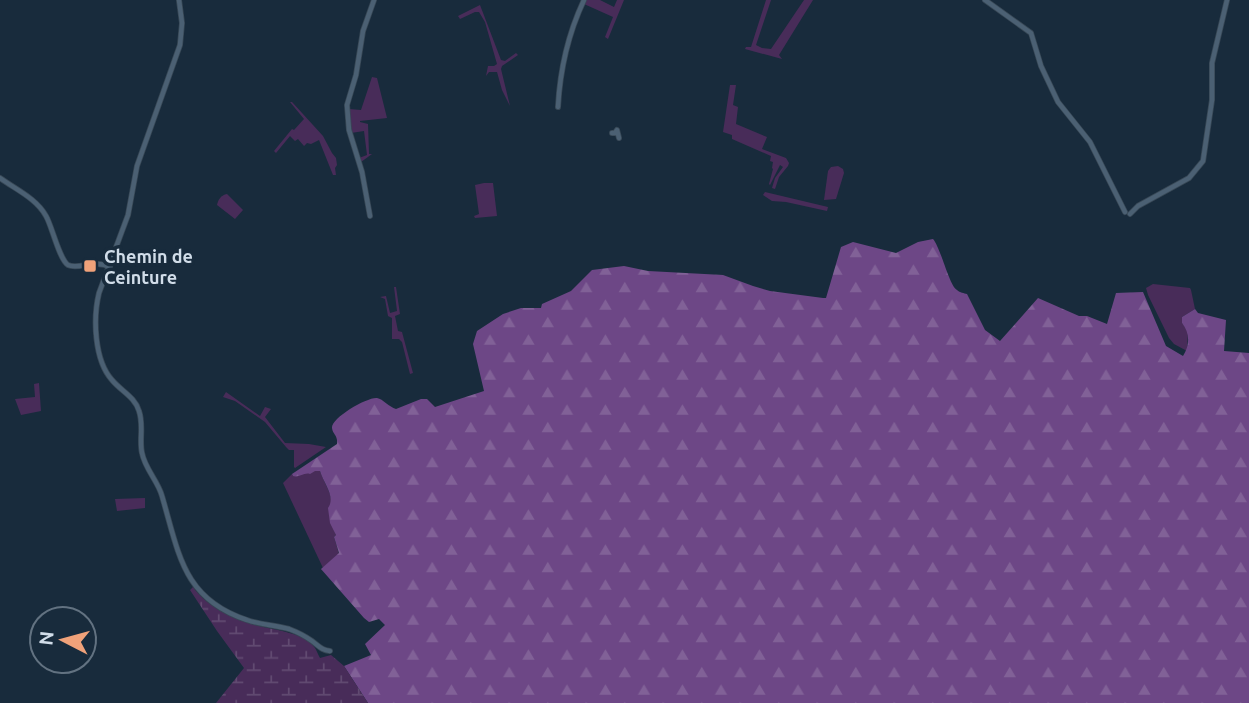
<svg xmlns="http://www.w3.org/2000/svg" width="1249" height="703" font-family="Ubuntu,sans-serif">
	<defs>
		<pattern id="forest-firs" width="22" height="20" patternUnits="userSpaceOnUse" patternTransform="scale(1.75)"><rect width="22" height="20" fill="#6d4786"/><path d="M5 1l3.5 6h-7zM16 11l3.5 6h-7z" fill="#816197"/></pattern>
		<pattern id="wetland-marsh" width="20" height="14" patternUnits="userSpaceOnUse" patternTransform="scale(1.75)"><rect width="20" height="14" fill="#482c59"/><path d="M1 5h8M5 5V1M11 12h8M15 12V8" fill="none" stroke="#614a71"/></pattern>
	</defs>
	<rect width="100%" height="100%" fill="#182b3c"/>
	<g fill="#482c59">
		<polygon points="586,0 600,0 614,7 617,0 624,0 608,39 605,37 613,17 584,4"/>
		<polygon points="766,0 771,0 756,45 762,48 771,49 804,0 813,0 779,55 782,59 745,49 746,47 751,47"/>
		<polygon points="480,5 501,60 505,61 516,53 518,55 502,66 501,69 510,106 502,90 497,72 489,72 486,76 488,66 494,66 497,64 485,22 479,12 475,12 460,19 458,16"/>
		<polygon points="372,77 377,78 387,118 360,121 360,122 368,124 369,154 372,154 361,162 359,158 367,155 364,131 351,133 349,109 361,110"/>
		<polygon points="730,85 736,85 733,105 738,107 736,124 767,137 762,149 786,158 789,163 788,166 779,177 775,189 772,188 775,178 783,167 780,165 770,185 769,184 773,169 772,168 773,162 770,161 771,156 732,139 732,135 723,132"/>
		<polygon points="290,102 292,102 323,136 332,153 336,158 337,165 335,168 336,175 333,175 319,140 311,144 307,143 304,146 298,139 295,141 290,136 276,153 274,151 292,129 294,130 304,119"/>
		<polygon points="838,166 843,169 844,173 836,199 824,200 828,171 831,167"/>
		<polygon points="484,183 493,183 497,216 475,218 474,216 479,214 475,185"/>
		<polygon points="765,192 828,207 827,211 786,202 772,201 763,195"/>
		<path d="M227,194L243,210L235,219L217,205C218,200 221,195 227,194Z"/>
		<polygon points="1153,284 1190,288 1191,290 1195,309 1182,317 1182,323 1188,330 1187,351 1174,344 1169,338 1148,295 1146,288"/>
		<polygon points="394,287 396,287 400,314 395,316 398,331 402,332 413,373 410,374 402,342 399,339 392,339 392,318 388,316 385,299 380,297 386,296 390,313 397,311"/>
		<polygon points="39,383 41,411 21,415 15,399 35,397 34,384"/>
		<polygon points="226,392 260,416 265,407 271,409 265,417 285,443 309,444 326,447 295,468 294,467 294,450 289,450 286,447 265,422 235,401 223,397"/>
		<path d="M314,470L320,471C323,480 330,491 331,499C333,511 331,524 336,535L334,537L339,554L323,568L283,483L292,474L293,476Z"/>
		<polygon points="145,498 145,508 117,511 115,499"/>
	</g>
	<path fill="url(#forest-firs)" d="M933,239C941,248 949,286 957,290C960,293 964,293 967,294L985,330L1000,341L1038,298L1079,316H1087L1107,324L1116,293L1143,292L1166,346L1183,356C1190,345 1190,333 1182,323V317L1195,309L1198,313L1226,320L1224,351L1249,353V703H368L344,666L371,655L365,644L385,625L379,619L369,622L364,618L321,569L339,553L334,537L336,535L330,523L328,508C336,497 324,484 320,471H315L310,474C304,472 299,478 293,476L292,474L337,444C338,435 333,435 332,428C331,418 367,397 377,398C383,399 389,407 396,409L421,399H427L435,407L484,391L473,344L477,331L503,314L521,308H541L542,304L571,291L592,270L624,266L648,271L723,275L753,286L770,291L823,298H826L841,247L853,242L896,253L918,242Z"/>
	<path fill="url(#wetland-marsh)" d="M193,587C208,608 235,620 259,626C275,630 305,633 315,648C317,651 318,655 320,658L331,655L344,666L368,703H216L244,668L217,631L190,590Z"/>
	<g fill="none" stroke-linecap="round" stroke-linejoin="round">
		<defs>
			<g id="minor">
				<path d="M179,0L182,23L180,45L137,166L128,215L99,293C93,318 94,360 112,380C121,391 135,397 139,411C144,425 139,440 142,453C145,469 158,481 162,496C179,554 183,599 247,620C261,625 275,625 289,629C297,632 305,636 312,641C319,646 321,650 330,651"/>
				<polyline points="985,0 1031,33 1041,66 1058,102 1090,142 1125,212"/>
				<path d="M558,107C560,70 568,34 584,0"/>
				<polyline points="612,133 615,133 617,130 619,138"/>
				<path d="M0,178C15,189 36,198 46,216C52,226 59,259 68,265C78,270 95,259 110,267"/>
				<polyline points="1130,214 1138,206 1189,178 1203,161 1212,100 1212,63 1227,0"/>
				<polyline points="370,216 362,172 349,130 347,105 356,75 363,31 374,0"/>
			</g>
		</defs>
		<use href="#minor" stroke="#384856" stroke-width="6"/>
		<use href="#minor" stroke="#4b6073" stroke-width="4.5"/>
	</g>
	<rect fill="#f0a27a" stroke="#182b3c" stroke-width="2.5" x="83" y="259" width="14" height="14" rx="3.5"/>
	<g text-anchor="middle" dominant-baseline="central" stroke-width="7" stroke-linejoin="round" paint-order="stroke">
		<g font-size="18" font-weight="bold" fill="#d1dde9" stroke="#182b3c" text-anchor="start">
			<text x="104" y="256">Chemin de<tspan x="104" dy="21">Ceinture</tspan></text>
		</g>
	</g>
	<g transform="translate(63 640) rotate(276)"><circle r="33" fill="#182b3c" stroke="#627281" stroke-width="2"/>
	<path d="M0-5L12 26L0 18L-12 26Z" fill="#f0a27a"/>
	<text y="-10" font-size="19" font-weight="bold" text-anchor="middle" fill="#d1dde9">N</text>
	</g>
</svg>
